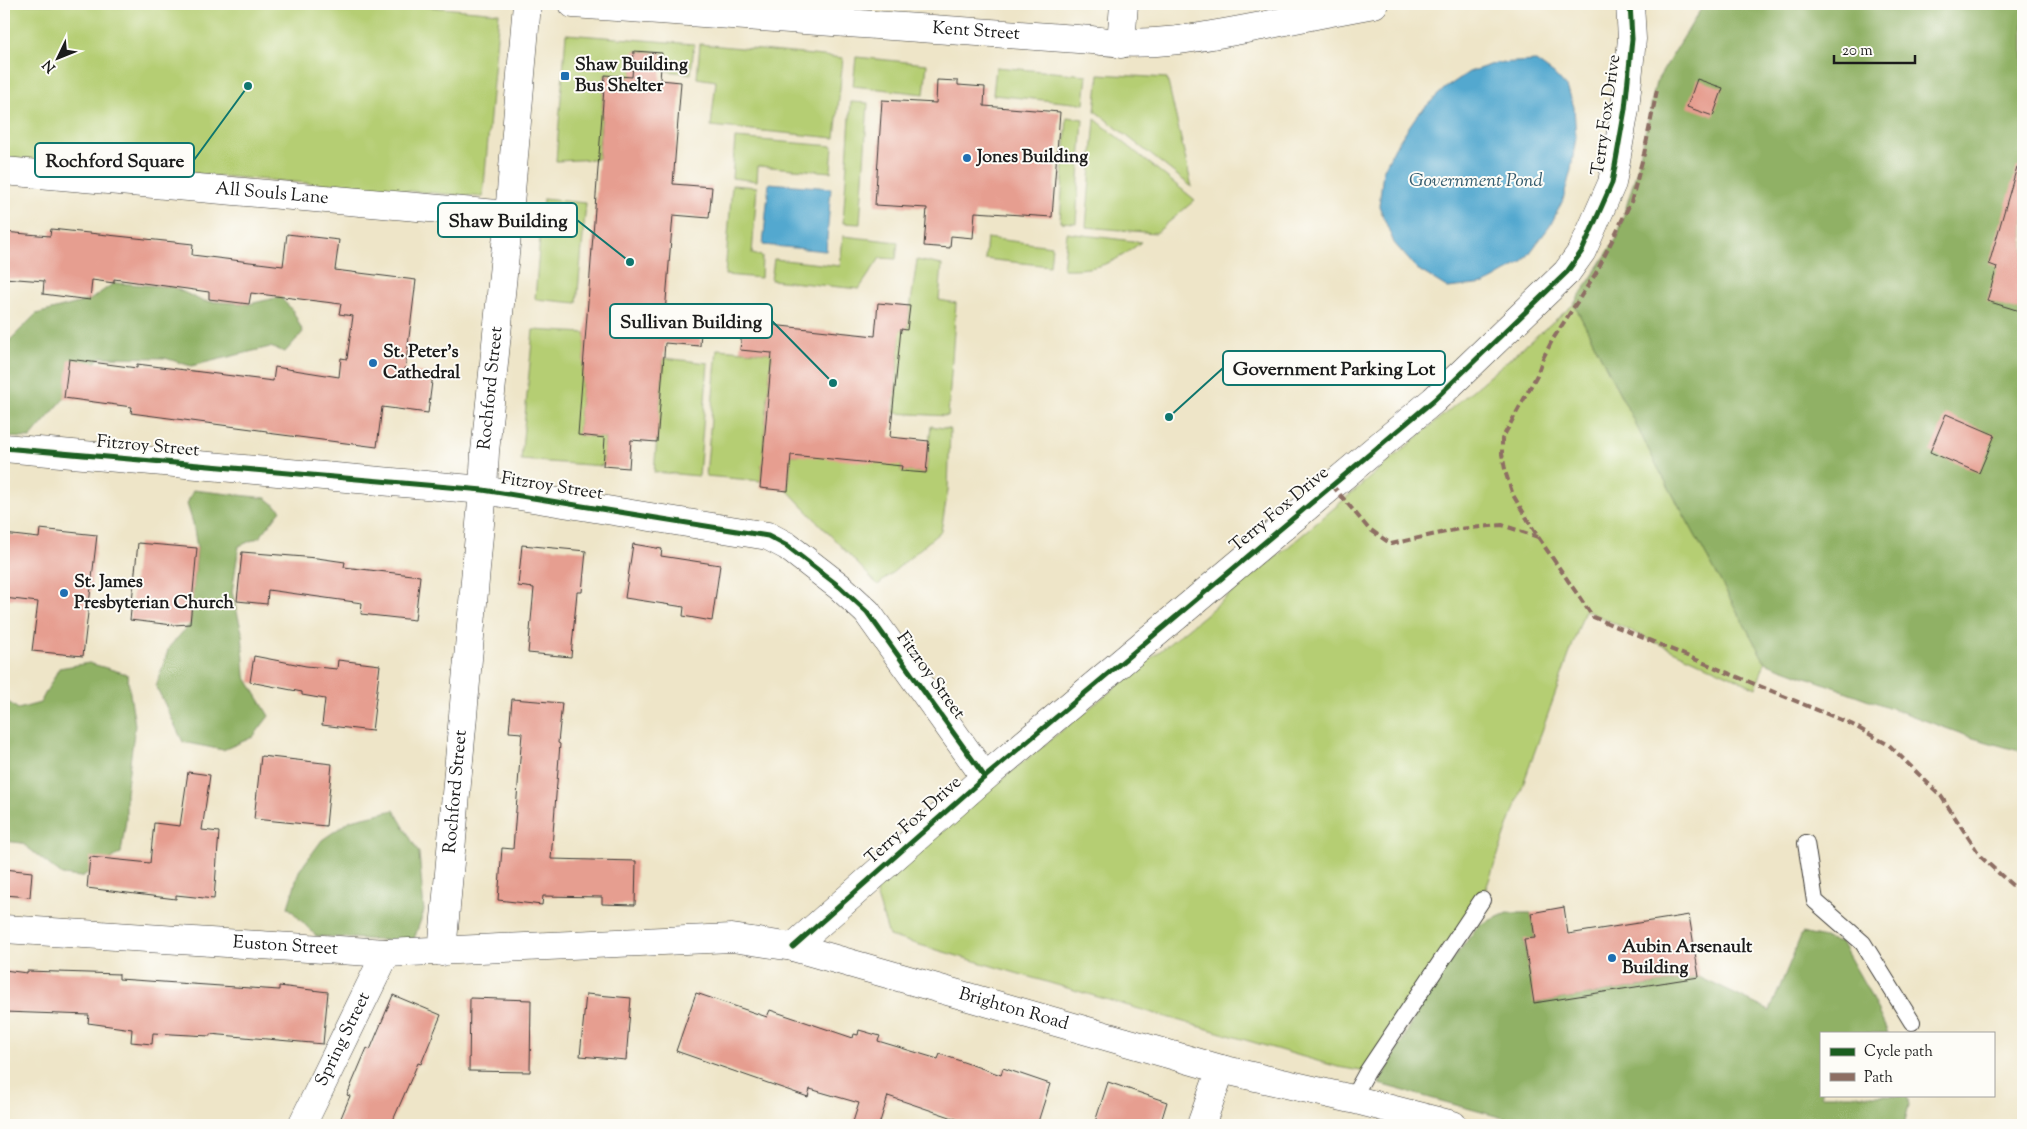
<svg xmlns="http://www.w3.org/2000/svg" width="2027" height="1129" font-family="'Sorts Mill Goudy',serif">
	<rect width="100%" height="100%" fill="#fdfcf7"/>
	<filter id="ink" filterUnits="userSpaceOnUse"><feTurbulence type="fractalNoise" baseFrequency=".02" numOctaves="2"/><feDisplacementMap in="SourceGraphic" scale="10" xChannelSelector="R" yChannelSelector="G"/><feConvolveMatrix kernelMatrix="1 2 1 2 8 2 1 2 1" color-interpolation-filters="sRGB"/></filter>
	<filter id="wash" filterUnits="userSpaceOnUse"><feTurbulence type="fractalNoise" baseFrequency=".0096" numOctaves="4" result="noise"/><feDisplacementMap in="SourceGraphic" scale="20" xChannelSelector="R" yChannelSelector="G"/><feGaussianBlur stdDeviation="1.12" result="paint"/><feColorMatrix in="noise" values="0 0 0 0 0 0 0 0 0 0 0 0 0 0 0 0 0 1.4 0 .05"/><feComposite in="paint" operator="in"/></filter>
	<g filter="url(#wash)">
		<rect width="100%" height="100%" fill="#eee5c8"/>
		<g fill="#b5ce73" stroke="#687548">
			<polygon points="4,4 395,4 499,13 483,197 4,159"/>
			<polygon points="566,34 694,44 691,74 660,70 661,53 635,51 632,77 605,75 598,159 556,161"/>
			<polygon points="700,44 843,58 835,138 711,126 716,81 697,78"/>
			<polygon points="856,57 927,64 924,94 853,86"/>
			<polygon points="996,67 1087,75 1084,104 993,95"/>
			<polygon points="1099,74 1167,78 1192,187 1095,111"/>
			<polygon points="851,102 868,103 860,224 843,223"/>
			<polygon points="1067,117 1083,119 1076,223 1060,222"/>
			<polygon points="1095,119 1195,200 1156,233 1086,227"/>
			<polygon points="735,138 833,146 831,172 758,166 757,181 732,178"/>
			<polygon points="732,185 757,187 752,254 762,256 761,278 725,275"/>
			<polygon points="543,199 586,203 577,303 535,299"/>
			<path d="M1067,233L1141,242C1114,264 1097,270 1063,269Z"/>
			<polygon points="843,236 898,242 896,259 880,258 859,289 771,280 774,259 840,266"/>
			<polygon points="987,238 1052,246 1050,266 985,259"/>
			<polygon points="917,260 942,265 939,300 956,303 948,416 894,413 900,338 898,329 907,330"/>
			<polygon points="1574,304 1657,466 1765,662 1756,688 1585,610 1482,900 1367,1072 1338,1067 889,936 873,884 1287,548"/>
			<polygon points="533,330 586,333 578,435 605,438 603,466 521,460"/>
			<polygon points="717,349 772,353 763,453 772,464 762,464 761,481 706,476"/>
			<polygon points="664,358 708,363 699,476 654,472"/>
			<polygon points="931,426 950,429 948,490 941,531 878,585 788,491 791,455 902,456 901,471 926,473"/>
		</g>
		<g fill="#90b165" stroke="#566640">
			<polygon points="1704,4 2023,4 2023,752 1973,738 1765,662 1657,466 1574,304 1617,238 1637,170 1656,82"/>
			<polygon points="114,283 173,287 202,301 249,304 280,297 293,311 303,332 285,352 270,347 191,366 165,358 100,357 30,438 4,437 4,346 36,314 90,300"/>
			<polygon points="193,490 266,498 281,510 260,537 239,546 232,592 242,632 245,676 269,716 253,737 223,750 183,742 156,686 169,647 190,624 197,548 193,523 187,504"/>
			<polygon points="89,663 127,674 135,725 126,793 126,820 121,853 81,877 62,875 22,843 4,841 4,699 18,709 40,703 59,668"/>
			<polygon points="394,810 419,853 424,911 413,942 316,936 288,907 299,871 322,840 351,820"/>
			<polygon points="1507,913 1531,913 1535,938 1524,940 1535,1003 1699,977 1770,1011 1802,933 1841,942 1868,990 1888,1033 1821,1033 1821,1095 1907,1095 1909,1105 1904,1125 1529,1125 1379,1084 1422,1004 1452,960 1479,925"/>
		</g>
		<g fill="#52a8cf" stroke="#376276">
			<polygon points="1536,61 1554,74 1568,89 1574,107 1576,137 1571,170 1563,200 1550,226 1523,262 1485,284 1448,288 1417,269 1394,243 1379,206 1383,171 1395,147 1417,115 1444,89 1469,72 1496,63"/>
			<polygon points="769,183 831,188 826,251 763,245"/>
		</g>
		<g id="blocks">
			<g fill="#e69e90">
				<polygon points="634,51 662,53 660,80 681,82 673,184 712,187 709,218 673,215 665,313 702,316 700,346 665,343 657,442 631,440 629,468 603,466 605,438 578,435 605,75 632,77"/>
				<polygon points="1697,79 1723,88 1713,116 1687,107"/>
				<polygon points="937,80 958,81 958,85 985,87 984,106 1060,112 1052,217 975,212 973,238 951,236 950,248 924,246 927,208 875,205 882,100 936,103"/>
				<polygon points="2017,167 2023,168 2023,312 1987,301 1997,267 1989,264"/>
				<polygon points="51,229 193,244 192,255 283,266 287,234 339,240 335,270 416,280 405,370 433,374 428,413 382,407 377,447 267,433 267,431 131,413 132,407 64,398 69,359 137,368 137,364 273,381 275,367 339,377 341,358 347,359 353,316 339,314 341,304 251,293 249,304 209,299 209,292 114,279 114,283 92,280 90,300 43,294 44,281 4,278 4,232 50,236"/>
				<polygon points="878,303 910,306 907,330 901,329 890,437 929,441 926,473 901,471 902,466 791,455 788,491 760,488 772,353 740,350 743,322 875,336"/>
				<polygon points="1946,414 1995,435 1979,473 1930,452"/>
				<polygon points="40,529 97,535 83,656 32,651 38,602 4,598 4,534 39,538"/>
				<polygon points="138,543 197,548 190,624 173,625 130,620"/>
				<polygon points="633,544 662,549 661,556 720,565 712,621 683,616 684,607 625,598"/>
				<polygon points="522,545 586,551 582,592 577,592 571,657 528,653 534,588 518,586"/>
				<polygon points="242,552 317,558 345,562 344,567 420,576 415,620 361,614 362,603 268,590 267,604 237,601"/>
				<polygon points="254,656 306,666 337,669 338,660 380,665 372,731 322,725 325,699 302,695 302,692 250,682"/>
				<polygon points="512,699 562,703 558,743 560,744 551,859 636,861 635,905 602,904 602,897 543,896 542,905 498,900 502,848 513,849 522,733 509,732"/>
				<polygon points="261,756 332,764 326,826 254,819"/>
				<polygon points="188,772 210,775 202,830 219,832 214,899 176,895 176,899 87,888 90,857 150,863 154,823 180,826"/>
				<polygon points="4,869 32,872 30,897 4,895"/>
				<polygon points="1564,907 1568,934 1689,915 1699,977 1534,1003 1524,939 1535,938 1531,913"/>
				<polygon points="4,970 27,973 27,971 119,974 119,979 279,990 279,986 328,992 323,1044 210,1034 210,1036 153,1033 152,1044 131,1042 132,1029 88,1023 89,1015 4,1012"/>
				<polygon points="696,993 767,1017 770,1010 853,1038 854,1034 858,1035 859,1030 880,1036 878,1041 938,1059 940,1054 1001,1075 1003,1068 1050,1084 1037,1125 974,1125 888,1096 879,1125 852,1125 859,1103 810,1089 808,1097 676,1051"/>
				<polygon points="586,994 631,998 626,1060 580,1056"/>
				<polygon points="393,995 441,1015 421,1064 418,1063 391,1125 338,1125 350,1096 347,1095 367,1048 370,1050"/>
				<polygon points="470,998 531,1000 530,1072 469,1071"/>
				<polygon points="1108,1082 1167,1102 1160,1125 1094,1125"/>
			</g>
		</g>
	</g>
	<g filter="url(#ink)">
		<use href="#blocks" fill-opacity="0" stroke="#3c3a36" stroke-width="1"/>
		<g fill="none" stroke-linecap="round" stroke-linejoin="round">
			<defs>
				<g id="lane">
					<polyline points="1806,843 1815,901 1863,943 1912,1022"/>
					<polyline points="1352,1099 1367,1072 1482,900"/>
				</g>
				<g id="street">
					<path id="s1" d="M573,4L1092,40C1149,48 1205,37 1262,26C1299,18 1336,11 1374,4"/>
					<polyline points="1121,44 1124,4"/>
					<path id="s2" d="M4,171L509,215"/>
					<polyline points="4,448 483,490 768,536 787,546 840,587 867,612 985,777"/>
					<polyline points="793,947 985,777 1434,400 1567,272 1582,251 1612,183 1625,109 1632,39 1630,4"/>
					<path id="s3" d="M442,952L483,490L485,452L509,215L527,4"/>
					<path id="s4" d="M302,1125L386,953"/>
					<polyline points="1201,1125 1221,1069"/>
				</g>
				<g id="secondary">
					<path id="s5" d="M4,929L386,953L732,938L793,947L1221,1069L1352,1099L1453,1125"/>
				</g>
			</defs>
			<use href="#lane" stroke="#3c3a36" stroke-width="18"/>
			<use href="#street" stroke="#3c3a36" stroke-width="29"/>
			<use href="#secondary" stroke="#3c3a36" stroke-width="29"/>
			<use href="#lane" stroke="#fff" stroke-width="16"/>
			<use href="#street" stroke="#fff" stroke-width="28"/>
			<use href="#secondary" stroke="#fff" stroke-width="28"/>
			<g stroke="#8d6e63" stroke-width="4" stroke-dasharray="8 4" stroke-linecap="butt">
				<polyline points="1657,90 1644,154 1631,202 1596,273 1553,339 1543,358 1537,375 1502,439 1502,454 1506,474 1513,495 1538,537 1593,617 1851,724 1889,745 1941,796 1981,857 2023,895"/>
				<polyline points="1332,485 1368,528 1391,544 1459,529 1502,525 1538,537"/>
			</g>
			<defs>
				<g id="cycleway">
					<polyline points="4,448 483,490 768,536 787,546 840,587 867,612 985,777"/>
					<polyline points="793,947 985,777 1434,400 1567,272 1582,251 1612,183 1625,109 1632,39 1630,4"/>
				</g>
			</defs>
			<use href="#cycleway" stroke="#fdfcf7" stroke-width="8"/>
			<use href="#cycleway" stroke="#1b5e20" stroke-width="5"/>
		</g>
	</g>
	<g fill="#1f6fb2" stroke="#fdfcf7" stroke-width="2">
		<rect x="560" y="71" width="10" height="10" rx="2.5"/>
		<circle cx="967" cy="158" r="5"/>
		<circle cx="373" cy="363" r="5"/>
		<circle cx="64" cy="593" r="5"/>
		<circle cx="1612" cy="958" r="5"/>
	</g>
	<g text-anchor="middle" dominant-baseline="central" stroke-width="4" stroke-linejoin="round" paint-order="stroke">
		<g font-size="18" fill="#1c1c1c" stroke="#fdfcf7">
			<text stroke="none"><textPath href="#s1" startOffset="404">Kent Street</textPath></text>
			<text transform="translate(1607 115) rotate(-82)">Terry Fox Drive</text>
			<text stroke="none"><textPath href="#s2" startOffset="269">All Souls Lane</textPath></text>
			<text stroke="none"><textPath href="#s3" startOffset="566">Rochford Street</textPath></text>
			<text transform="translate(148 447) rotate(5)">Fitzroy Street</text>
			<text transform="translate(552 487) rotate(9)">Fitzroy Street</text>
			<text transform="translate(1280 510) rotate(-40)">Terry Fox Drive</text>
			<text transform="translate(930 676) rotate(54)">Fitzroy Street</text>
			<text stroke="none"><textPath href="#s3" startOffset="161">Rochford Street</textPath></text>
			<text transform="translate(914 821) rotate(-42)">Terry Fox Drive</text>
			<text stroke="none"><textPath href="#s5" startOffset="282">Euston Street</textPath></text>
			<text stroke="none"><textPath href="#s5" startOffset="1020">Brighton Road</textPath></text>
			<text stroke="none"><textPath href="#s4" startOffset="95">Spring Street</textPath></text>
		</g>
		<g font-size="18" font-weight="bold" fill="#1c1c1c" stroke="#fdfcf7" text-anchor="start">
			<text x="575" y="66">Shaw Building<tspan x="575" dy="21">Bus Shelter</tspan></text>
			<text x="977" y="158">Jones Building</text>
			<text x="383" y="353">St. Peter's<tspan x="383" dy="21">Cathedral</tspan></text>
			<text x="74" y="583">St. James<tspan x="74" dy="21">Presbyterian Church</tspan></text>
			<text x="1622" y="948">Aubin Arsenault<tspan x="1622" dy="21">Building</tspan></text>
		</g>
		<g font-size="19" font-style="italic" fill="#345b6d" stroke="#fdfcf7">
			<text x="1476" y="181">Government Pond</text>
		</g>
	</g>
	<path fill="none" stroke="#0f766e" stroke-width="2" d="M248 86L194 160M630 262L577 220M833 383L772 321M1169 417L1223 368"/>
	<g fill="#0f766e" stroke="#fdfcf7" stroke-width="2">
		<circle cx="248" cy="86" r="5"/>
		<circle cx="630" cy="262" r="5"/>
		<circle cx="833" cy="383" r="5"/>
		<circle cx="1169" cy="417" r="5"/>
	</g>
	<g fill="#fdfcf7" stroke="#0f766e" stroke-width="2">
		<rect x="35" y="143" width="159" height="34" rx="5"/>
		<rect x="438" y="203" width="139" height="34" rx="5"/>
		<rect x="610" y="304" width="162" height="34" rx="5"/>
		<rect x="1223" y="351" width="222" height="34" rx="5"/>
	</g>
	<g font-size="19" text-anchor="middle" font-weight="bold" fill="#1c1c1c">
		<text x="115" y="167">Rochford Square</text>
		<text x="508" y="227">Shaw Building</text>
		<text x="691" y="328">Sullivan Building</text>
		<text x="1334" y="375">Government Parking Lot</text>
	</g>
	<rect width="2027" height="1129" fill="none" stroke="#fdfcf7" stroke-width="20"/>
	<rect x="1820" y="1032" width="175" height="65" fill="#fdfcf7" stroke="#a3a29f"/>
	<rect x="1830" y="1048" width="25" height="8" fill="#1b5e20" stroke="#a3a29f"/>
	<text x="1864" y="1056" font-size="15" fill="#1c1c1c">Cycle path</text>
	<rect x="1830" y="1073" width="25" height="8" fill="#8d6e63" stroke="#a3a29f"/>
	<text x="1864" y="1082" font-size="15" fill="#1c1c1c">Path</text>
	<g transform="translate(58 58) rotate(227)" stroke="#fdfcf7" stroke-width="4" paint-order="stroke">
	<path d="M0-4L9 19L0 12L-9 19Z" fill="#1c1c1c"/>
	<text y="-8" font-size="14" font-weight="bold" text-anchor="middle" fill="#1c1c1c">N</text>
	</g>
	<path d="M1834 55v8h81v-8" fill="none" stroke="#1c1c1c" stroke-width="2.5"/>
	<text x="1842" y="55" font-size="15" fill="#1c1c1c" stroke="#fdfcf7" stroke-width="4" paint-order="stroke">20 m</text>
</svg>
